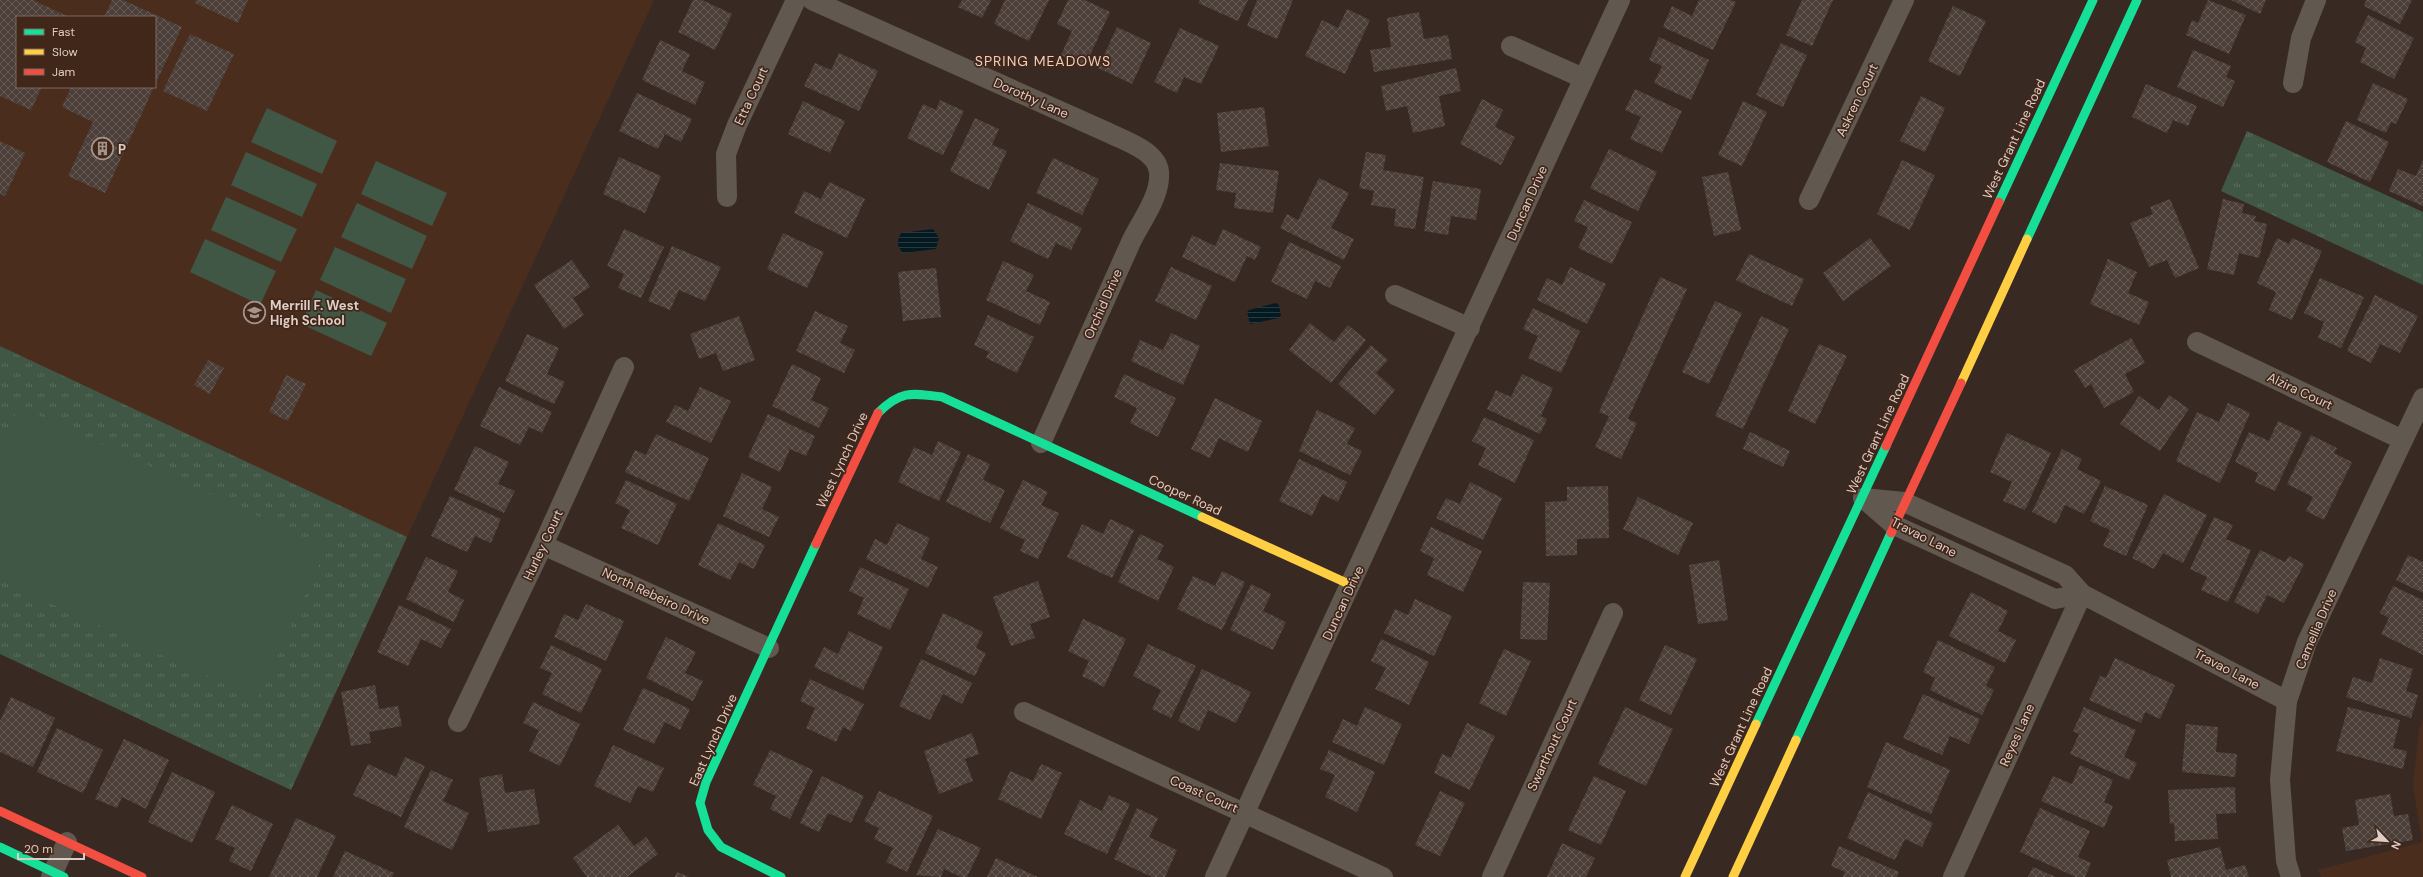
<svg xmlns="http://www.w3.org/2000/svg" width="2423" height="877" font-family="'DM Sans',sans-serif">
	<defs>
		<pattern id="grass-tufts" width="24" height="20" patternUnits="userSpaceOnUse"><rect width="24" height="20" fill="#405746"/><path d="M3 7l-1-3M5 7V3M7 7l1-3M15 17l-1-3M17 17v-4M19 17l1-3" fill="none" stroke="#5b6e5f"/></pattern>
		<pattern id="water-rules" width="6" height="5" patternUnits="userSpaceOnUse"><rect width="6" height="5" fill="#051921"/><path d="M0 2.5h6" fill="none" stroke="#293940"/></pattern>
		<pattern id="building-cross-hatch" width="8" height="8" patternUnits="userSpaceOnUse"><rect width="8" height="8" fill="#4c3f39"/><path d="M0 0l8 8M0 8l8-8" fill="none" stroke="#655a54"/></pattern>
	</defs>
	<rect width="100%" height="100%" fill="#382a23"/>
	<g fill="#4a2d1d" fill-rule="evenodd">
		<path d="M0,0H654L291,790L0,654ZM17,17H155V87H17Z"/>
		<polygon points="2423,720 2423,877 2321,877 2318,870 2422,842 2413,785 2419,730"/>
	</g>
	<g fill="url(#grass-tufts)">
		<polygon points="2247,131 2423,212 2423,285 2221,191"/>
		<polygon points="0,346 407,537 291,790 0,654"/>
	</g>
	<g fill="#405746">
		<polygon points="267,108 337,141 322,174 251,142"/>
		<polygon points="246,152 317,184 302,217 231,185"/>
		<polygon points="376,161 447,193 432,226 361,194"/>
		<polygon points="226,197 297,229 281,262 211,230"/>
		<polygon points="357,203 427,236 412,269 341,237"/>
		<polygon points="205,239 276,271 260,305 190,272"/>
		<polygon points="335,247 406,279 391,313 320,280"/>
		<polygon points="316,290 387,323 371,356 301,324"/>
		<polygon points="19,406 327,548 257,699 0,580 0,447"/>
	</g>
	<g fill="url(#water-rules)">
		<path d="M933,229L939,238L936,249L903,253C897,246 896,242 901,233Z"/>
		<polygon points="1276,303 1279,305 1281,315 1279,318 1250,324 1247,312 1249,310"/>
	</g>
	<g fill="url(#building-cross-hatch)">
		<polygon points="0,0 33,0 69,17 17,17 17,87 42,87 31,110 0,96"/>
		<polygon points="112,0 123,0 182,27 155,85 155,17 104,17"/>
		<polygon points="196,0 248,0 238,23 195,3"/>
		<polygon points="693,0 702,0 732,14 715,50 678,32"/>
		<polygon points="962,0 991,0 982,18 958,7"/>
		<polygon points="1005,0 1049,0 1029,41 994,24"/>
		<polygon points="1068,0 1085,0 1110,12 1085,66 1061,55 1072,31 1057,24"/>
		<polygon points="1200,0 1248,0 1238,21 1198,3"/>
		<polygon points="1257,0 1293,0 1277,39 1247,26"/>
		<polygon points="1699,0 1731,0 1736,2 1713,50 1663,27 1672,6 1692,16"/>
		<polygon points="1802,0 1833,0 1812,46 1786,35"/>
		<polygon points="2208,0 2246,15 2229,54 2186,35 2192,20 2198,23"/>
		<polygon points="2231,0 2266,0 2260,14"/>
		<polygon points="2366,0 2412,0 2400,24 2364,6"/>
		<polygon points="1953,6 1986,21 1960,76 1928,61"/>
		<polygon points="1347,9 1370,20 1345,74 1305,56 1322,20 1338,28"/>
		<polygon points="1419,12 1424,39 1448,35 1452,59 1374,72 1370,50 1391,47 1387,18"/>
		<polygon points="2368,15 2414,38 2394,79 2360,62 2366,48 2355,42"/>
		<polygon points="1117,27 1151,43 1132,84 1098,68"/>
		<polygon points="1180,28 1219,46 1201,84 1184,77 1177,93 1154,82"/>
		<polygon points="190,34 234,54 207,111 163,91"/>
		<polygon points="1659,37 1709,60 1691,100 1654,83 1662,66 1649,60"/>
		<polygon points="660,40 690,54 682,71 705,82 695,105 642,80"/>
		<polygon points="1781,43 1807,55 1783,107 1756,95"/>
		<polygon points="2193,50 2231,66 2226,77 2235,81 2223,107 2177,87"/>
		<polygon points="839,53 878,71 859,111 804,86 815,63 831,70"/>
		<polygon points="1456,68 1461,91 1439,96 1445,126 1413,133 1407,106 1386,111 1381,86"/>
		<polygon points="2373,83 2408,99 2396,124 2391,122 2386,133 2357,120"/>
		<polygon points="2146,84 2197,106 2188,126 2173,120 2167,133 2132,117"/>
		<polygon points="71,87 154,87 105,193 68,176 93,122 62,107"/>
		<polygon points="1635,89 1682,111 1662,153 1630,139 1641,117 1625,110"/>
		<polygon points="637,93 692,119 681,142 665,134 658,149 619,131"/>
		<polygon points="1921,96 1945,108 1925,152 1900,141"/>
		<polygon points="1482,99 1503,110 1495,127 1515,137 1501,165 1460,144"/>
		<polygon points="940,100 964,111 943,155 907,138 923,104 936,110"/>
		<polygon points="803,101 845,121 830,153 788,134"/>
		<polygon points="1743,101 1767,112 1742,166 1718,155"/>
		<polygon points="1264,107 1269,146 1221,152 1217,113"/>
		<polygon points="975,118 999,129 992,145 1007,151 989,190 950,171"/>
		<polygon points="2346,121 2389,142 2370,182 2327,162"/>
		<polygon points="0,141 25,153 5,196 0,194"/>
		<polygon points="1609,149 1657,172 1638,211 1590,188"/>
		<polygon points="1366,152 1386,155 1383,170 1424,177 1415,229 1394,226 1396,209 1371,205 1374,191 1359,188"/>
		<polygon points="619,157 661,176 645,213 603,194"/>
		<polygon points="1053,158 1099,179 1082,215 1036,193"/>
		<polygon points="1902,160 1935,175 1910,230 1877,214"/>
		<polygon points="2423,160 2423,206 2389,191 2398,169 2416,176"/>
		<polygon points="1220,163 1279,171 1273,213 1234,208 1236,193 1216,190"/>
		<polygon points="1728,172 1741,230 1714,236 1702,177"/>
		<polygon points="1319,178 1349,193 1331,228 1354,239 1344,260 1280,228 1287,214 1298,220"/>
		<polygon points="1433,181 1481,189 1476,220 1451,216 1448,235 1424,231"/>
		<polygon points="829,182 865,199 847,238 794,213 804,191 821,199"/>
		<polygon points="2170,199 2199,268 2175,278 2167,260 2149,267 2130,223 2153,214 2150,207"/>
		<polygon points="2223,199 2244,204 2242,213 2256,216 2254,221 2267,224 2259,258 2239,253 2234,275 2207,269"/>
		<polygon points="1584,200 1632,222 1612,264 1578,248 1588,227 1574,221"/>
		<polygon points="1028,203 1082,228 1071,250 1056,243 1048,259 1010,241"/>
		<polygon points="624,229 664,247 641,298 618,288 624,274 607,266"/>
		<polygon points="1223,229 1261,247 1255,260 1247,256 1235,282 1182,257 1192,235 1215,246"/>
		<polygon points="783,233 824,252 807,288 767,269"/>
		<polygon points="1870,238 1891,266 1843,301 1823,273"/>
		<polygon points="2277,238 2289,244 2292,238 2322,251 2292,320 2269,310 2276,292 2257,283"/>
		<polygon points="1289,242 1341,266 1330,288 1315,281 1307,299 1271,282"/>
		<polygon points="672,246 721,267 705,301 679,290 670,310 648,301"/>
		<polygon points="1749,254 1804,279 1792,306 1736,280"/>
		<polygon points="2108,259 2137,272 2128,293 2149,302 2139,325 2090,304"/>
		<polygon points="572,260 590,287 573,298 584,315 564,329 534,285"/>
		<polygon points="1003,261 1034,275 1026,291 1050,302 1040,325 986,300"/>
		<polygon points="1171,267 1212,286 1196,320 1155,301"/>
		<polygon points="1570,267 1606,284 1587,324 1537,300 1547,278 1562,285"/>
		<polygon points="936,268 941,317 903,321 898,272"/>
		<polygon points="1660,277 1687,289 1628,419 1637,423 1621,459 1595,447 1609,416 1599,412"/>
		<polygon points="2320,278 2364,297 2341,348 2318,338 2324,322 2304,313"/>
		<polygon points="2375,295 2418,316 2400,353 2380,344 2371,363 2347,351"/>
		<polygon points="1715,301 1742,313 1709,384 1682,372"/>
		<polygon points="1533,308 1580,331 1561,373 1528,358 1538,336 1523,329"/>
		<polygon points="815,311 848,326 840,343 855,350 844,373 796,351"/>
		<polygon points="988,315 1034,337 1017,373 986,358 989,352 974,345"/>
		<polygon points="739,316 755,360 723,371 716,353 699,359 690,334"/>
		<polygon points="1761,316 1789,329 1743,429 1715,416"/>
		<polygon points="1310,323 1334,342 1348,325 1366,340 1331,383 1289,350"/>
		<polygon points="1171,333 1200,346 1183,385 1131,361 1140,340 1163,350"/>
		<polygon points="527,334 559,348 547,374 565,382 554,404 505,381"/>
		<polygon points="2131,338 2145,363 2125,374 2134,392 2104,408 2091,384 2085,388 2074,370"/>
		<polygon points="1819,344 1847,356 1815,424 1788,411"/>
		<polygon points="1371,345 1388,360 1376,373 1395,390 1375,415 1338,384"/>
		<polygon points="208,360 224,368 210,394 194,385"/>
		<polygon points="792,364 821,378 811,400 829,408 819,428 772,406"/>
		<polygon points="1124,374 1176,398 1158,437 1130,423 1137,408 1114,397"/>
		<polygon points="1522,374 1553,388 1541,416 1547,419 1540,434 1487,409 1496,390 1511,397"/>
		<polygon points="286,375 306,384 288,421 269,412"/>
		<polygon points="499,387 552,412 542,433 529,427 520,445 480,426"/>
		<polygon points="700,387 731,401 711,443 666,422 675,405 688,411"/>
		<polygon points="2169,395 2189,409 2160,451 2120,424 2139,396 2159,410"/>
		<polygon points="1215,398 1262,421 1248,452 1219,438 1210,458 1191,449"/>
		<polygon points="2228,403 2250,413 2220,483 2176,461 2197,412 2219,422"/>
		<polygon points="1317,410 1355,428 1347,444 1362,451 1350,475 1299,451"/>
		<polygon points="768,414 815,436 806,456 790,449 780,472 748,457"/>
		<polygon points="1484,417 1534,440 1515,483 1478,465 1486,448 1472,441"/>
		<polygon points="2278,421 2302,432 2275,491 2255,482 2258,473 2235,462 2249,432 2269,441"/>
		<polygon points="1750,432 1790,451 1783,467 1743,449"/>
		<polygon points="2007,433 2051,453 2025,510 2003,501 2012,482 1990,472"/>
		<polygon points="656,434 709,458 689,501 625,472 635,450 646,455"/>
		<polygon points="2311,435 2337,448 2334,453 2352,462 2324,520 2306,511 2313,497 2287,484"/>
		<polygon points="938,441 961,452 939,501 898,482 914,447 932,455"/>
		<polygon points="475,446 509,462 498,484 515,491 504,513 454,490"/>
		<polygon points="2062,449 2082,459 2077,469 2101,481 2084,514 2065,505 2056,524 2032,512"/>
		<polygon points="968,454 990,464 983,480 1005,490 990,523 946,502"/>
		<polygon points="1299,459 1347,482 1338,502 1322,494 1312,516 1279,501"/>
		<polygon points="742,473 772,487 762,509 779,517 769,537 723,516"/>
		<polygon points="626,480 677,504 658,545 621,528 630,510 615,503"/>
		<polygon points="1023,480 1048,492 1041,505 1059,513 1038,559 1020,551 1025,540 1000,528"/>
		<polygon points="1470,482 1502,498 1483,540 1436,518 1446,498 1460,504"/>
		<polygon points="1608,486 1609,538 1577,539 1577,555 1546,556 1545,502 1567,501 1567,487"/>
		<polygon points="2105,486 2148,505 2126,556 2103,546 2110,530 2090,521"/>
		<polygon points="2164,494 2207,515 2183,563 2163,553 2154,569 2132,558"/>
		<polygon points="450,496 501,519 491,543 475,536 467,552 431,536"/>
		<polygon points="1638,497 1693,523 1678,555 1623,529"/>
		<polygon points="2214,517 2233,525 2226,539 2251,550 2228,602 2201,590 2207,577 2190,569"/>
		<polygon points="1110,519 1134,530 1112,578 1067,557 1082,524 1103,534"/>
		<polygon points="718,523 765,545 754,569 739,562 730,580 698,565"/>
		<polygon points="897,523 930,538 921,559 938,567 928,588 866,559 875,539 887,545"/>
		<polygon points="1431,527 1482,551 1463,592 1427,575 1434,558 1420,551"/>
		<polygon points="1140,534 1164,545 1157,559 1174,567 1158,601 1118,582"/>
		<polygon points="2260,550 2285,562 2289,556 2304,564 2284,603 2267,595 2258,614 2234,602"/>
		<polygon points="2408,555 2423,562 2423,593 2396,580"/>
		<polygon points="426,557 458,571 448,592 464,600 454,622 406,599"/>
		<polygon points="1719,560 1728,620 1698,624 1689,565"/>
		<polygon points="860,567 909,589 890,630 857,614 864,598 849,591"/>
		<polygon points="1222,571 1245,582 1222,630 1177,609 1193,576 1215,586"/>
		<polygon points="1038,581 1050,617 1030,624 1035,638 1011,646 993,597"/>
		<polygon points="1523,582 1550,583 1547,640 1520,639"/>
		<polygon points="1251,584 1271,594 1263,611 1286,622 1273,650 1230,630"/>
		<polygon points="2393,586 2423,600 2423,655 2381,634 2389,618 2380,613"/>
		<polygon points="1971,592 2008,611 1998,631 2016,640 2005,663 1949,636"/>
		<polygon points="1415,599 1452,616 1434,656 1384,633 1395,609 1408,615"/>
		<polygon points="586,604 624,621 606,661 554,637 564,614 578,620"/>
		<polygon points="399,605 451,629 441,648 421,639 408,666 377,652"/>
		<polygon points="943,613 983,632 976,648 986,653 975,676 925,653"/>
		<polygon points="1083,619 1126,639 1104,687 1082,676 1089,661 1068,651"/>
		<polygon points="849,631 883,647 863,690 814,667 824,647 838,654"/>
		<polygon points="666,637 696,652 685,673 703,681 693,701 646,678"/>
		<polygon points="1381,639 1429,662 1409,705 1375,689 1386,668 1371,661"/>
		<polygon points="1938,640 1995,667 1986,686 1994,690 1982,715 1930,690 1935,678 1923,672"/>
		<polygon points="1148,644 1196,666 1171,718 1152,709 1161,690 1133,676"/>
		<polygon points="551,645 602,669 581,713 542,694 552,673 540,668"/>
		<polygon points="1665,645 1697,659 1671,715 1639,700"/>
		<polygon points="1504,649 1531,661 1506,716 1479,703"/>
		<polygon points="2115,658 2175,685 2160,719 2145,712 2141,723 2089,700 2100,676 2106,678"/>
		<polygon points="2380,658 2413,669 2406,691 2418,695 2411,718 2346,697 2353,677 2372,683"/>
		<polygon points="921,659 972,683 962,704 943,694 930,720 899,706"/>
		<polygon points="1202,669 1251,692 1236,723 1208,710 1199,731 1178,721"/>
		<polygon points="810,679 864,704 851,731 843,727 836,742 806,728 815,708 800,701"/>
		<polygon points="375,685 379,709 398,706 402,726 369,732 371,743 351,746 341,692"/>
		<polygon points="643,688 690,709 680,730 665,722 654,744 623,730"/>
		<polygon points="1923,694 1980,719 1969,744 1950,736 1942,755 1903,738"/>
		<polygon points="11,697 55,718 33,767 0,752 0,721"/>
		<polygon points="533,702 580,724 560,766 529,751 539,730 523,723"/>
		<polygon points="1365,707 1402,724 1384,765 1332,742 1343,719 1357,726"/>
		<polygon points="1625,707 1673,729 1646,786 1598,764"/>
		<polygon points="2084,707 2136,730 2124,757 2137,763 2129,780 2070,754 2079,734 2073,731"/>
		<polygon points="2348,707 2400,720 2393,748 2407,751 2403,769 2336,751"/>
		<polygon points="1467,723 1495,736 1470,790 1434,773 1442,754 1451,758"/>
		<polygon points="2186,724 2218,727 2216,752 2237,754 2235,777 2182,772"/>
		<polygon points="57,728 103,750 83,793 37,772"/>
		<polygon points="972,733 979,754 965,759 973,781 939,794 924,751"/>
		<polygon points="124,739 169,760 146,809 122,797 117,808 95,799"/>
		<polygon points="1886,742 1950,770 1931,814 1867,787"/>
		<polygon points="613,745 664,768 653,792 638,786 630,803 594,786"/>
		<polygon points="770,750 813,770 790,819 770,809 776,796 753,785"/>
		<polygon points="1329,750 1375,772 1357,812 1325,797 1335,775 1320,769"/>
		<polygon points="405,757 425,766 401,817 353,795 368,764 396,777"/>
		<polygon points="1041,764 1062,773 1041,819 998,799 1010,771 1033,781"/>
		<polygon points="2080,765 2113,780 2104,802 2113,806 2104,828 2041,801 2053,776 2072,784"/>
		<polygon points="431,770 453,780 443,801 469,813 452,850 404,827"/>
		<polygon points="172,772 215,792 192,843 148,822"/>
		<polygon points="502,774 505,793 534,789 540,824 488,832 479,778"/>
		<polygon points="822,776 864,796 851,823 828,813 819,832 800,823"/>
		<polygon points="1594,776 1626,791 1601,845 1568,830"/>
		<polygon points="2235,787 2236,813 2216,814 2218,839 2175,841 2174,823 2170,824 2168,790"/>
		<polygon points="879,791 933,816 907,872 886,862 893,848 874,839 879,828 864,821"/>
		<polygon points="1440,791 1465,803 1440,856 1415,845"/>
		<polygon points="1868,792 1933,823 1922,847 1905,839 1895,860 1847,838"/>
		<polygon points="2390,794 2394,816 2408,814 2413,840 2346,851 2342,828 2359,825 2355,800"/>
		<polygon points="1109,795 1130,804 1107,854 1064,834 1080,800 1102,811"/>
		<polygon points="232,805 273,824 251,871 229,861 235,848 215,839"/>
		<polygon points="1137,808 1158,818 1149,837 1177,850 1165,877 1152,877 1114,859"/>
		<polygon points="2040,808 2090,831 2078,857 2091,863 2085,877 2076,877 2020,852"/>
		<polygon points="296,818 336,836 317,877 269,877"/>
		<polygon points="618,825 634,846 646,837 658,854 627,877 587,877 573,858"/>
		<polygon points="938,829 981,848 967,877 961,877 944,869 941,877 916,875"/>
		<polygon points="1562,843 1595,858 1586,877 1547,877"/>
		<polygon points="1839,846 1899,872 1897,877 1843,877 1845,872 1831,866"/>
		<polygon points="2220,847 2226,870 2245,865 2249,877 2171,877 2167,860"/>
		<polygon points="345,851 394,873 392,877 333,877"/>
		<polygon points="996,858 1038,877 987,877"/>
		<polygon points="2033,867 2056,877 2028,877"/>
		<polygon points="677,872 689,877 675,877"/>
	</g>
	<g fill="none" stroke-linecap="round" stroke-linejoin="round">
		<g stroke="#61594f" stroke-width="20">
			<path d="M812,0L1109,133C1125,141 1157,151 1159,172C1161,196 1141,221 1131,242C1101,309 1071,376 1041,443"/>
			<polyline points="1511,46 1583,78"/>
			<polyline points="2293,83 2301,38 2316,0"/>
			<polyline points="727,197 726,154 737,125 796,0"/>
			<polyline points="1809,200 1904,0"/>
			<polyline points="1395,295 1470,328"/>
			<polyline points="2197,342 2403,440"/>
			<polyline points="1863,498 1904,502 2065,575 2082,594 2287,701"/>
			<polyline points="1863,498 1894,525 2055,599 2082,594"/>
			<polyline points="543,545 769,648"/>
			<polyline points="1024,712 1383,877"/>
			<polyline points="458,722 543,545 624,367"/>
			<polyline points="51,877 67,842"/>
			<polyline points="1215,877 1620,0"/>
			<polyline points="1492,877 1613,613"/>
			<polyline points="1953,877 2082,594"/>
			<polyline points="2291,877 2286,861 2280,780 2287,701 2307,642 2423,398"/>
		</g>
		<g stroke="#16e098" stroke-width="9">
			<polyline points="1999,202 2093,0"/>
			<polyline points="2027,239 2137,0"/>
			<path d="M878,413C901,390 912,393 942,397L1202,517"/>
			<polyline points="1756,724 1886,446"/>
			<polyline points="1796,740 1891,533"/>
			<polyline points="0,847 64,877"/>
			<polyline points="781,877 721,847 708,830 700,803 706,782 816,544"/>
		</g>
		<g stroke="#ffcf43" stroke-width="9">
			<polyline points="1961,383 2027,239"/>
			<polyline points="1202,517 1351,585"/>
			<polyline points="1685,877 1756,724"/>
			<polyline points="1733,877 1796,740"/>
		</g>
		<g stroke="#f24e42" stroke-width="9">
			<polyline points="1886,446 1999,202"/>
			<polyline points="1891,533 1961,383"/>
			<polyline points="816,544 878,413"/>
			<polyline points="0,811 142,877"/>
		</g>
	</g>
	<defs>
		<symbol id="building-ring" viewBox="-11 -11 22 22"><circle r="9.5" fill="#41271a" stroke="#a4948c" stroke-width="1.5"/><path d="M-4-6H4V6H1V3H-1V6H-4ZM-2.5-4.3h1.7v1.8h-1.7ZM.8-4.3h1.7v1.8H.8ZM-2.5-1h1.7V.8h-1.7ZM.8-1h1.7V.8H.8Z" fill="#a4948c"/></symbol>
		<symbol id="school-ring" viewBox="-11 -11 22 22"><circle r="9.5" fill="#41271a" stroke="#a4948c" stroke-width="1.5"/><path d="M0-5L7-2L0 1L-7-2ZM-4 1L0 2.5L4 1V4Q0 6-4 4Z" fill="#a4948c"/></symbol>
	</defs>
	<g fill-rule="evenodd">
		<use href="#building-ring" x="90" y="136" width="25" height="25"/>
		<use href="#school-ring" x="242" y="300" width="25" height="25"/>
	</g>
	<g text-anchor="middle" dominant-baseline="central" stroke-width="3.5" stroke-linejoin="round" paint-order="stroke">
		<g font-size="13" fill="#decdc5" stroke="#41271a">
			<text transform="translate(751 96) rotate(-65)">Etta Court</text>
			<text transform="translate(1031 98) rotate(24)">Dorothy Lane</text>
			<text transform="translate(1857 100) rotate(-64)">Askren Court</text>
			<text transform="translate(2014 139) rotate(-65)">West Grant Line Road</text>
			<text transform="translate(1527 203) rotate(-66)">Duncan Drive</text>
			<text transform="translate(1103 304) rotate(-66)">Orchid Drive</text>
			<text transform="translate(2300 391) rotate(25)">Alzira Court</text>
			<text transform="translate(1878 434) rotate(-65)">West Grant Line Road</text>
			<text transform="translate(842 460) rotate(-65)">West Lynch Drive</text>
			<text transform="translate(1185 495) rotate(25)">Cooper Road</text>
			<text transform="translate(1924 537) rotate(27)">Travao Lane</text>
			<text transform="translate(543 545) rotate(-65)">Hurley Court</text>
			<text transform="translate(656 596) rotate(25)">North Rebeiro Drive</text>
			<text transform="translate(1343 603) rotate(-65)">Duncan Drive</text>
			<text transform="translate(2316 629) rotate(-67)">Camellia Drive</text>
			<text transform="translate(2227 669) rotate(28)">Travao Lane</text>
			<text transform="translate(1741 727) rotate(-65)">West Grant Line Road</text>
			<text transform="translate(2017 735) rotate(-66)">Reyes Lane</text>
			<text transform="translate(713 740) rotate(-66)">East Lynch Drive</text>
			<text transform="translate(1552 745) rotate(-65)">Swarthout Court</text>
			<text transform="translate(1204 794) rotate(24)">Coast Court</text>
		</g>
		<g font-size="13" font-weight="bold" fill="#decdc5" stroke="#41271a" text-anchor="start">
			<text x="118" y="149">P</text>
			<text x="270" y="305">Merrill F. West<tspan x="270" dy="15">High School</tspan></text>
		</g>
		<g font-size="14" letter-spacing="1" fill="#efcebd" stroke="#41271a">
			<text x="1043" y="61">SPRING MEADOWS</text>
		</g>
	</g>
	<rect x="16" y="16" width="140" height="72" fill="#41271a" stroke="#80695e"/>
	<rect x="24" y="29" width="20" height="6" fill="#16e098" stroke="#80695e"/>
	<text x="52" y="36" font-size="12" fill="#decdc5">Fast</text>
	<rect x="24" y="49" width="20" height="6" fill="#ffcf43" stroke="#80695e"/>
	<text x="52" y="56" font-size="12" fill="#decdc5">Slow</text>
	<rect x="24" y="69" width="20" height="6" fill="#f24e42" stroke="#80695e"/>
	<text x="52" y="76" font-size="12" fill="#decdc5">Jam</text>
	<g transform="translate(2387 841) rotate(115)" stroke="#41271a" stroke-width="3" paint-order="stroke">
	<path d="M0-3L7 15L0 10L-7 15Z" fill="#decdc5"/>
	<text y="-6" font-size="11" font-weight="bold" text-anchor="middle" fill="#decdc5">N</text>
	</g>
	<path d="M18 853v6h66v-6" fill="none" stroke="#decdc5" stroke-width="2"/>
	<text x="24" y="853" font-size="12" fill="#decdc5" stroke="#41271a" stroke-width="3" paint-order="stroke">20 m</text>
</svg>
